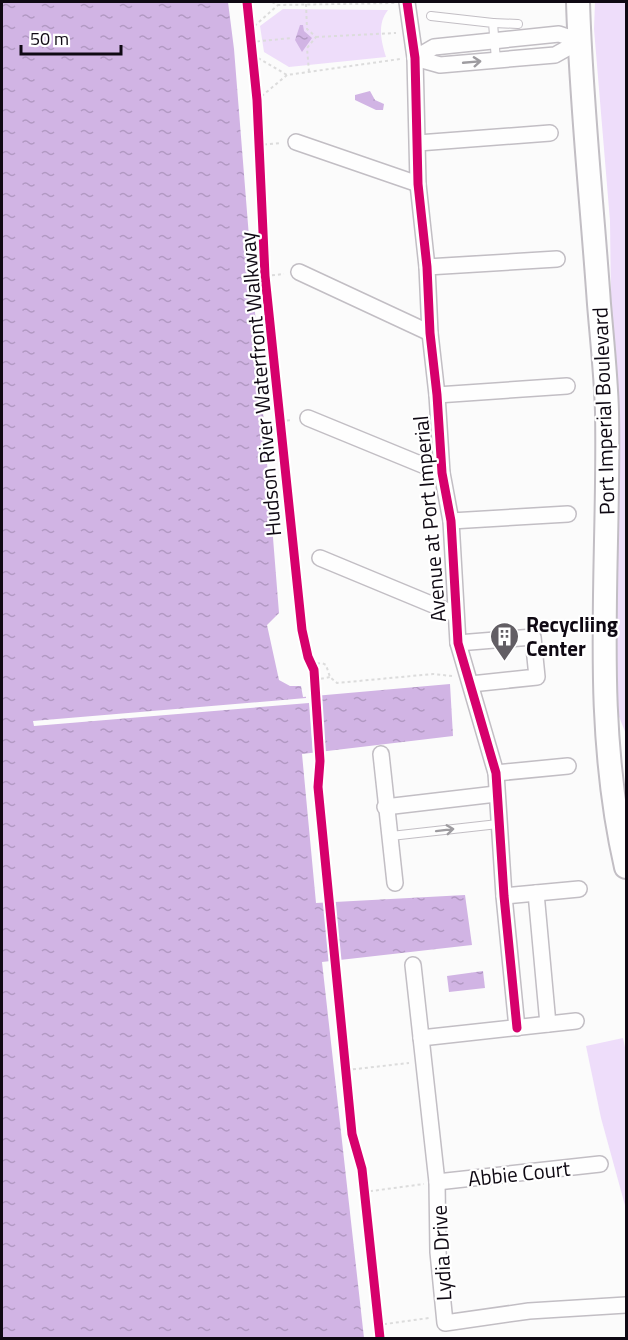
<svg xmlns="http://www.w3.org/2000/svg" width="628" height="1340" font-family="'Titillium Web',sans-serif">
	<defs>
		<pattern id="water-ripples" width="26" height="14" patternUnits="userSpaceOnUse" patternTransform="scale(1.5)"><rect width="26" height="14" fill="#d1b4e4"/><path d="M2 4q2-2 4 0t4 0M15 11q2-2 4 0t4 0" fill="none" stroke="#b299c3"/></pattern>
	</defs>
	<rect width="100%" height="100%" fill="#fbfbfb"/>
	<g fill="#eeddfa">
		<polygon points="595,2 626,2 626,734 616,709 610,221 594,29"/>
		<path d="M283,9L388,10C377,24 381,40 386,57L289,67L264,52L260,26Z"/>
		<polygon points="623,1038 626,1052 626,1209 601,1118 586,1046"/>
	</g>
	<g fill="url(#water-ripples)">
		<polygon points="2,2 228,2 234,49 279,613 267,625 279,680 290,686 301,686 303,697 450,684 453,736 302,754 316,903 465,895 472,945 322,962 364,1338 2,1338"/>
		<polygon points="300,25 303,25 304,31 312,38 302,52 295,40"/>
		<polygon points="370,91 375,100 384,104 383,110 376,110 355,100 355,95"/>
		<polygon points="483,971 485,988 449,992 447,976"/>
	</g>
	<polygon fill="#fbfbfb" points="321,692 324,754 313,755 309,703 34,726 33,721 306,698 306,693"/>
	<g fill="none" stroke-linecap="round" stroke-linejoin="round">
		<defs>
			<g id="lane">
				<polyline points="431,16 493,23 496,60"/>
				<polyline points="493,23 518,24"/>
				<polyline points="391,836 498,824"/>
			</g>
			<g id="street">
				<polyline points="407,2 415,58 418,184 427,267 430,333 437,395 442,473 451,521 458,643 496,773 504,896 517,1028"/>
				<polyline points="415,58 440,65 555,55 580,41"/>
				<polyline points="415,58 434,47 559,34 580,41"/>
				<polyline points="296,142 418,184"/>
				<polyline points="418,143 550,133"/>
				<polyline points="427,267 557,259"/>
				<polyline points="299,272 430,333"/>
				<polyline points="437,395 567,386"/>
				<polyline points="308,418 442,473"/>
				<polyline points="451,521 568,514"/>
				<polyline points="320,558 455,614"/>
				<polyline points="458,643 533,637 537,677 471,684"/>
				<polyline points="381,754 395,883"/>
				<polyline points="496,773 568,766"/>
				<polyline points="385,807 496,794"/>
				<polyline points="536,893 548,1024"/>
				<polyline points="504,896 579,889"/>
				<polyline points="413,965 437,1182 438,1252 445,1323 529,1311 626,1305"/>
				<polyline points="421,1038 576,1021"/>
				<polyline points="437,1182 600,1164"/>
			</g>
			<path id="primary" d="M578,2C581,102 592,203 599,304C602,340 606,376 607,412C610,567 591,715 626,867"/>
		</defs>
		<use href="#lane" stroke="#c2bec4" stroke-width="10"/>
		<use href="#street" stroke="#c2bec4" stroke-width="18"/>
		<use href="#primary" stroke="#c2bec4" stroke-width="26"/>
		<g stroke="#dcdcdc" stroke-width="2" stroke-dasharray="3 3" stroke-linecap="butt">
			<polyline points="247,2 257,100 265,276 302,630 308,657 314,670 320,761 318,787 352,1134 362,1169 380,1338"/>
			<polyline points="272,2 278,5 395,3"/>
			<polyline points="306,4 307,29 316,37 307,48 309,72"/>
			<polyline points="250,30 278,5"/>
			<polyline points="316,37 396,33"/>
			<polyline points="251,42 292,38"/>
			<polyline points="253,55 287,75"/>
			<polyline points="257,100 287,75 400,59"/>
			<polyline points="258,145 281,143"/>
			<polyline points="266,276 284,274"/>
			<polyline points="281,421 293,420"/>
			<polyline points="311,664 322,663 326,665 330,677 337,683 433,674 452,676"/>
			<polyline points="315,680 330,677"/>
			<polyline points="347,1070 409,1063"/>
			<polyline points="364,1192 424,1184"/>
			<polyline points="378,1325 429,1318"/>
		</g>
		<use href="#lane" stroke="#fefefe" stroke-width="8"/>
		<use href="#street" stroke="#fefefe" stroke-width="15"/>
		<use href="#primary" stroke="#fefefe" stroke-width="22"/>
		<defs>
			<g id="cycleway">
				<polyline points="247,2 257,100 265,276 302,630 308,657 314,670 320,761 318,787 352,1134 362,1169 380,1338"/>
				<polyline points="407,2 415,58 418,184 427,267 430,333 437,395 442,473 451,521 458,643 496,773 504,896 517,1028"/>
			</g>
		</defs>
		<use href="#cycleway" stroke="#fff" stroke-width="13"/>
		<use href="#cycleway" stroke="#d6006c" stroke-width="9"/>
	</g>
	<defs><path id="oneway-shaft" d="M-6 0H5M1.5-3L5.5 0L1.5 3" fill="none" stroke-width="1.6" stroke-linecap="round" stroke-linejoin="round" transform="scale(1.5)"/></defs>
	<g stroke="#9e9ca0">
		<use href="#oneway-shaft" transform="translate(472 62) rotate(-5)"/>
		<use href="#oneway-shaft" transform="translate(445 830) rotate(-7)"/>
	</g>
	<defs>
		<symbol id="building-pin" viewBox="-11 -11 22 30"><path d="M0 17L-7.5 6A9.5 9.5 0 1 1 7.5 6Z" fill="#625e64" stroke="#fff"/><path d="M-4-6H4V6H1V3H-1V6H-4ZM-2.5-4.3h1.7v1.8h-1.7ZM.8-4.3h1.7v1.8H.8ZM-2.5-1h1.7V.8h-1.7ZM.8-1h1.7V.8H.8Z" fill="#fff"/></symbol>
	</defs>
	<g fill-rule="evenodd">
		<use href="#building-pin" x="488" y="620" width="33" height="45"/>
	</g>
	<g text-anchor="middle" dominant-baseline="central" stroke-width="4.5" stroke-linejoin="round" paint-order="stroke">
		<g font-size="21" fill="#0f0913" stroke="#fff">
			<text transform="translate(260 384) rotate(-95)">Hudson River Waterfront Walkway</text>
			<text transform="translate(603 411) rotate(-92)">Port Imperial Boulevard</text>
			<text transform="translate(429 519) rotate(-95)">Avenue at Port Imperial</text>
			<text transform="translate(519 1173) rotate(-6)">Abbie Court</text>
			<text transform="translate(441 1253) rotate(-93)">Lydia Drive</text>
		</g>
		<g font-size="21" font-weight="bold" fill="#0f0913" stroke="#fff" text-anchor="start">
			<text x="526" y="624">Recycliing<tspan x="526" dy="24">Center</tspan></text>
		</g>
	</g>
	<rect width="628" height="1340" fill="none" stroke="#0f0913" stroke-width="6"/>
	<path d="M21 45v9h100v-9" fill="none" stroke="#0f0913" stroke-width="3"/>
	<text x="30" y="45" font-size="18" fill="#0f0913" stroke="#ffffff" stroke-width="4.5" paint-order="stroke">50 m</text>
</svg>
